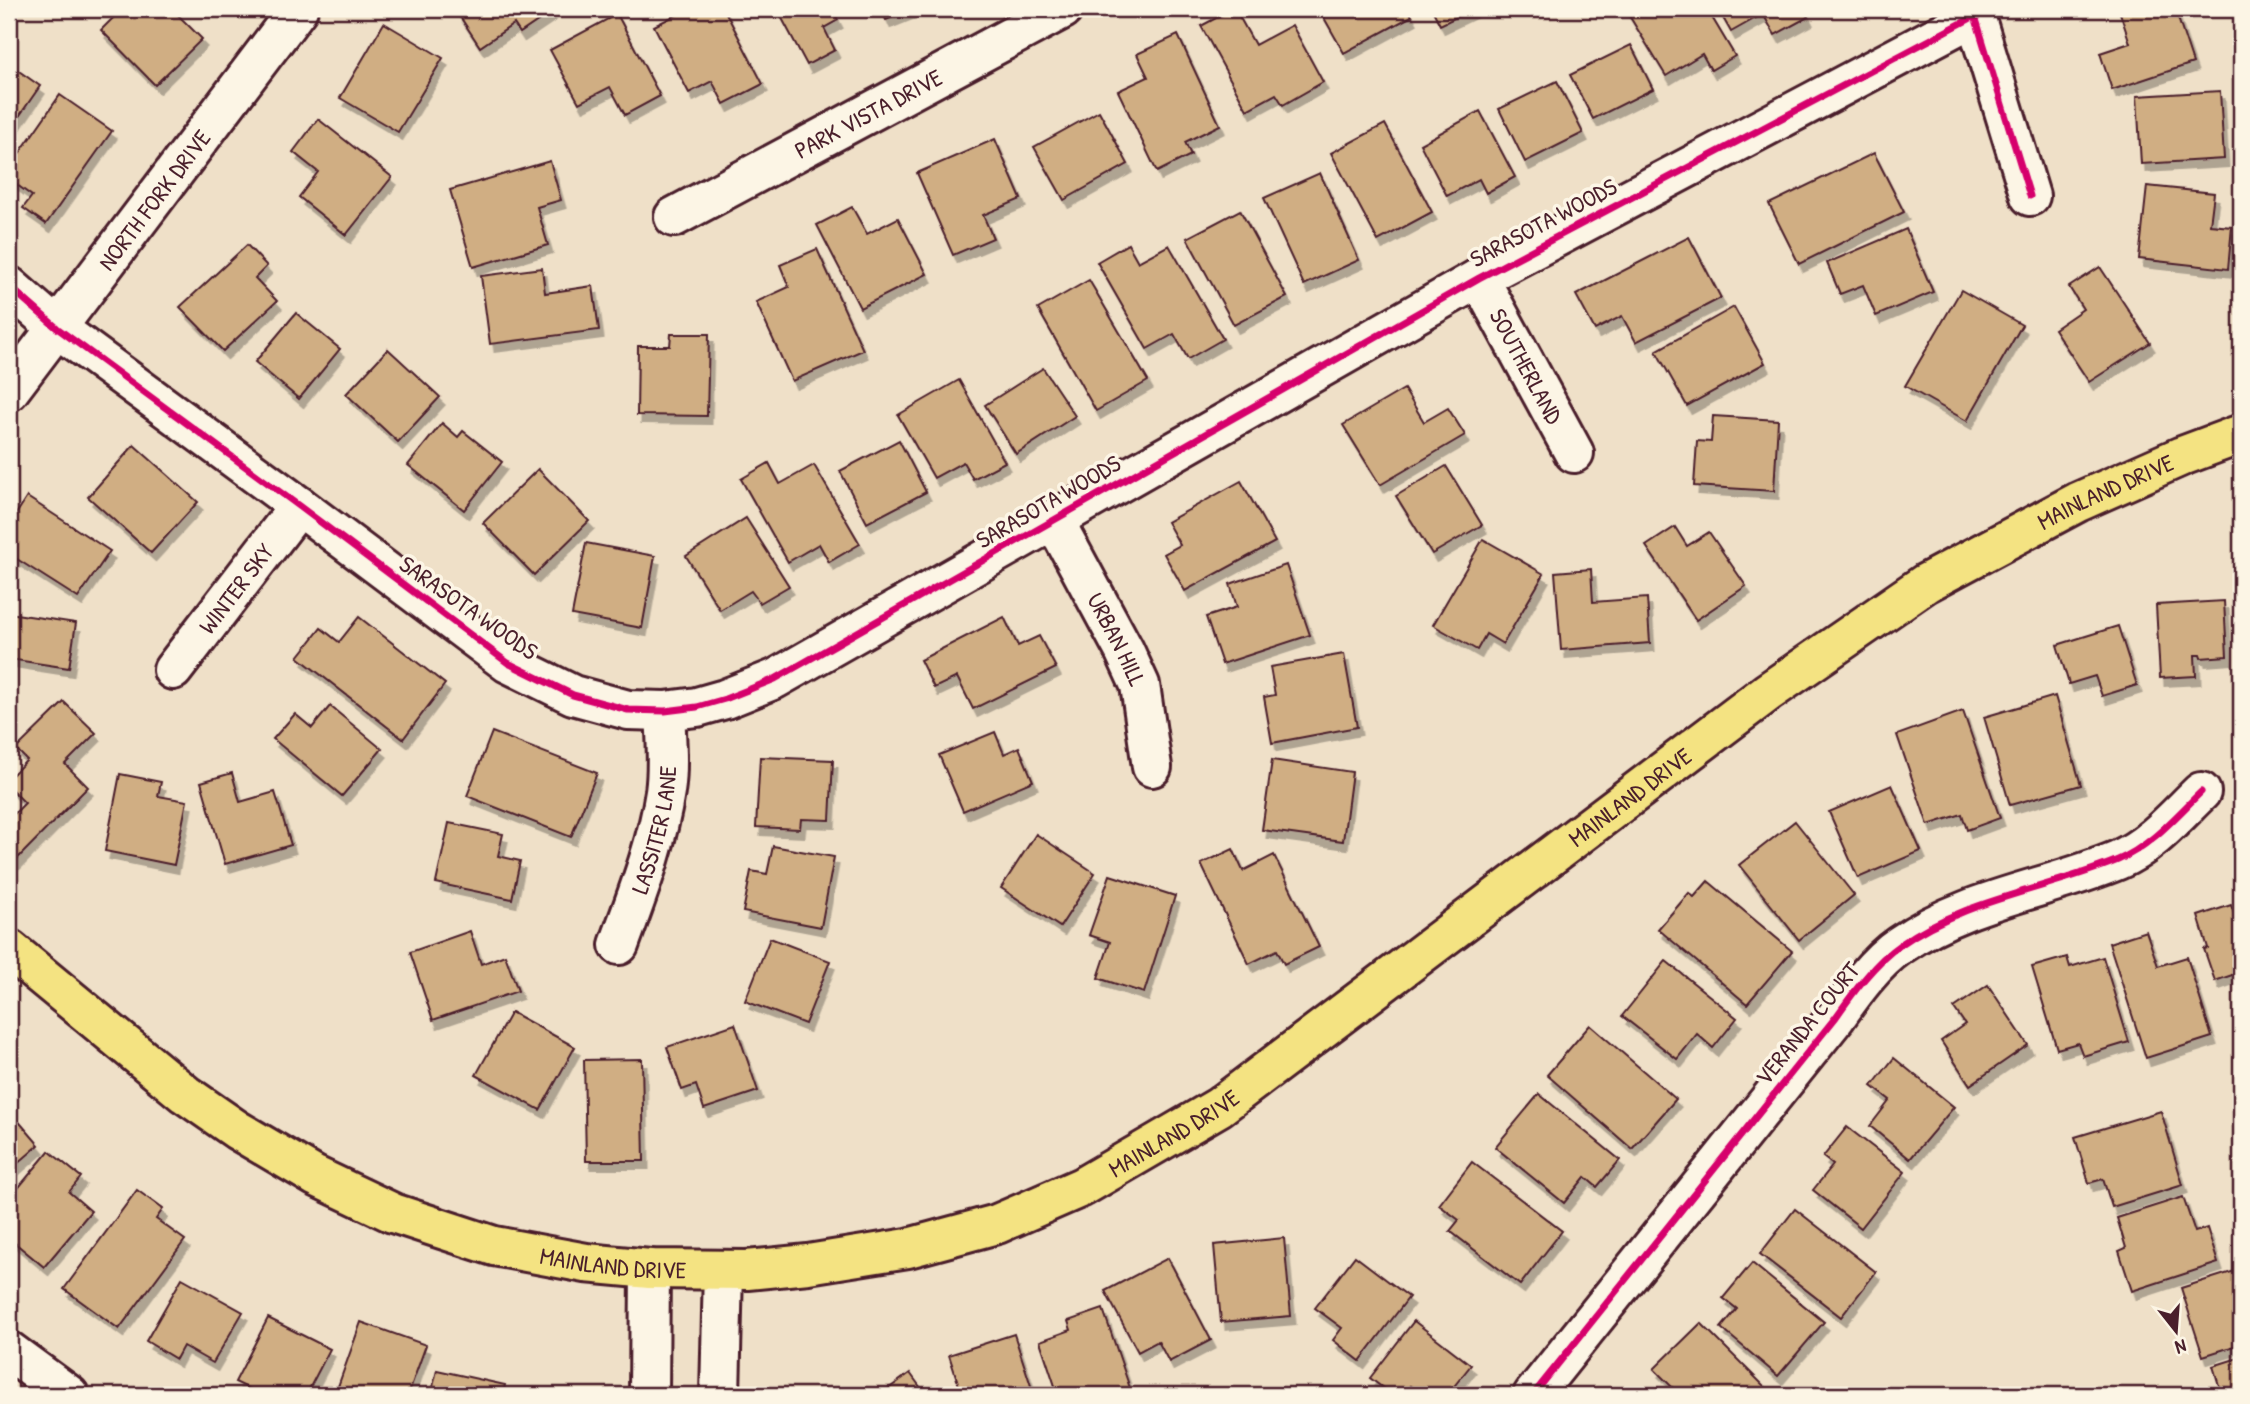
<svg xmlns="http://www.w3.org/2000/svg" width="2250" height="1404" font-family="'Patrick Hand',sans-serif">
	<defs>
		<filter id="shadow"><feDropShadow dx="4.5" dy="8" stdDeviation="0" flood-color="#0004"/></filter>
	</defs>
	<rect width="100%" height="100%" fill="#efe0c8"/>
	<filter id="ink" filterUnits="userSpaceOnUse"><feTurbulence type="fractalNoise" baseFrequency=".0143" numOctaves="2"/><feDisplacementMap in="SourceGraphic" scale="14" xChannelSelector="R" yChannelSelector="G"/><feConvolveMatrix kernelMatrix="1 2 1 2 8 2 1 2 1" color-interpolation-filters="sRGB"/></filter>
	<g filter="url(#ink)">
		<g fill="#d0ae83" stroke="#4a1f2b" stroke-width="2" filter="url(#shadow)">
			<polygon points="122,9 172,9 202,39 155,85 101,30"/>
			<polygon points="455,9 548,9 551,12 520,33 514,24 480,47"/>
			<polygon points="688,9 724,9 763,84 724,104 712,81 689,93 654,26"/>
			<polygon points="777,9 832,9 838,20 824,28 835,50 807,65"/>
			<polygon points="881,9 913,9 886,20"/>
			<polygon points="1233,9 1235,9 1255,45 1292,25 1323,82 1283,105 1276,94 1247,110 1201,26"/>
			<polygon points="1319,9 1408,9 1412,16 1344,53"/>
			<polygon points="1432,9 1473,9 1440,25"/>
			<polygon points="1625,9 1707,9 1735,56 1711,70 1702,54 1666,76"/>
			<polygon points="1718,9 1804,9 1808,17 1775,35 1763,14 1731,32"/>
			<polygon points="2134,9 2175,9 2193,63 2112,90 2100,53 2130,43 2120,13"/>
			<polygon points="617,14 660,96 625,115 610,87 579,103 550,50"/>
			<polygon points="384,23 443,58 398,132 340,98"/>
			<polygon points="1178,35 1220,125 1185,142 1191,155 1157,172 1118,91 1148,77 1137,54"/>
			<polygon points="1631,45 1653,89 1593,119 1570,75"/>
			<polygon points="9,64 40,86 9,131"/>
			<polygon points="1557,81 1583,133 1525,162 1499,109"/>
			<polygon points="2220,91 2224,159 2141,164 2137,96"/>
			<polygon points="60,95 112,131 46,224 23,208 32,196 9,179 9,168"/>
			<polygon points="1099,111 1128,164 1064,200 1034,147"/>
			<polygon points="1480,111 1515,177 1486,193 1479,179 1447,196 1420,144"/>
			<polygon points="318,119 392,177 346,235 299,197 318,172 293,152"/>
			<polygon points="1385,124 1432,212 1378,241 1331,153"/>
			<polygon points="995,139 1021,199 983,215 993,238 953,255 917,173"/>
			<polygon points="1874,153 1904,212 1799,264 1769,204"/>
			<polygon points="550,161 561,200 537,207 548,245 473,267 450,190"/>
			<polygon points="1320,173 1359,260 1304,285 1264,198"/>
			<polygon points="2147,186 2214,193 2210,225 2232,227 2228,269 2139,259"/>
			<polygon points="852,207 867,234 898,218 927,274 860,308 817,225"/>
			<polygon points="1240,210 1287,297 1234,325 1187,238"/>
			<polygon points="1906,229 1933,292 1876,316 1863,285 1840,294 1827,263"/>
			<polygon points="1689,237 1721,298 1636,342 1622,316 1595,330 1576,295"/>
			<polygon points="1128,244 1138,262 1169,245 1223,339 1188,359 1174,334 1147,349 1097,262"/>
			<polygon points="247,245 267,266 255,278 277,301 223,351 180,307"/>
			<polygon points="817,249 863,350 792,381 756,302 789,287 780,265"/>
			<polygon points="2100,267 2150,343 2089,382 2054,329 2083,309 2069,287"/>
			<polygon points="542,268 545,293 593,286 599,330 490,344 481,276"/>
			<polygon points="1089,280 1148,381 1096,411 1038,309"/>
			<polygon points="1961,290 2022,325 1967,421 1905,386"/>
			<polygon points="1734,307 1765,363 1687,406 1656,351"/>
			<polygon points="296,313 340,349 299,399 255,362"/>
			<polygon points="671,334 709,334 707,416 637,415 638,346 670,346"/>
			<polygon points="388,349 440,397 398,442 346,394"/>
			<polygon points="1043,368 1075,416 1016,454 985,405"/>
			<polygon points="959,380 1005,462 973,479 963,462 934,478 898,415"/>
			<polygon points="1404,389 1424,422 1448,408 1465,435 1380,485 1343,425"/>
			<polygon points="1713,416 1778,420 1774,491 1694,486 1697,441 1711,442"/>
			<polygon points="442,423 458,437 463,431 502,462 464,510 408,465"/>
			<polygon points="899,440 926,492 867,523 840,471"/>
			<polygon points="134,445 198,502 151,553 88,497"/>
			<polygon points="769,463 780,484 814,465 860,544 829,562 819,544 788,562 741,479"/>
			<polygon points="1446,466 1482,525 1432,554 1396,496"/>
			<polygon points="538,469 589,521 534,575 483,523"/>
			<polygon points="1241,481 1275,542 1185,591 1164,554 1180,545 1167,522"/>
			<polygon points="27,497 110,551 78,598 9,554 9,525"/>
			<polygon points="746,518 789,586 760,603 751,591 720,610 686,556"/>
			<polygon points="1675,527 1687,546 1709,532 1746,586 1696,620 1646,546"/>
			<polygon points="1483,539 1544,574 1503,644 1486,634 1477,650 1433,625"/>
			<polygon points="586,543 655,556 642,628 572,615"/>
			<polygon points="1286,565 1310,635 1222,664 1206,617 1237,607 1230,584"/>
			<polygon points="1591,569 1593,602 1647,598 1650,643 1561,650 1555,572"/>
			<polygon points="2224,601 2227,656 2201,658 2200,655 2195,655 2196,676 2160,678 2156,605"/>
			<polygon points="9,613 76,623 69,668 9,659"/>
			<polygon points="359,617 445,684 403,739 298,657 321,628 339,642"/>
			<polygon points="1004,617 1018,646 1039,636 1056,668 973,709 957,677 934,688 920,660"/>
			<polygon points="2118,626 2137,685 2102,696 2095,676 2069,684 2057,645"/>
			<polygon points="1344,654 1357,727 1272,743 1264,697 1275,695 1270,667"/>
			<polygon points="2055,696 2081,785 2010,805 1984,717"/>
			<polygon points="64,702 96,733 65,764 88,787 15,861 9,855 9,819 25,803 9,787 9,778 27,760 16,749"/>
			<polygon points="330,706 382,749 342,796 273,739 295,714 312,728"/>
			<polygon points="1963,711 2000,818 1967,830 1962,814 1928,825 1897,735"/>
			<polygon points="492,732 597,773 571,837 467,796"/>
			<polygon points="995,732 1004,754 1019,747 1033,781 963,811 939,755"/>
			<polygon points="760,757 833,760 830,820 801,819 800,829 756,827"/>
			<polygon points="1272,760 1352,772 1343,841 1262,830"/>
			<polygon points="232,773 240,802 275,792 291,845 225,864 201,782"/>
			<polygon points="120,774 161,782 158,796 187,801 174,865 105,851"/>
			<polygon points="1892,785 1921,851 1858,878 1829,812"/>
			<polygon points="1795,821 1854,895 1799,940 1739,865"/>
			<polygon points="449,823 503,834 498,856 520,861 512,899 436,883"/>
			<polygon points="1036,834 1095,873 1060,927 1001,888"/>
			<polygon points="773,846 834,857 821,927 743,912 751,871 767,874"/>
			<polygon points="1233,849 1243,871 1274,855 1319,947 1284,964 1277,950 1249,964 1201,864"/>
			<polygon points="1110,875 1175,896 1144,993 1098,978 1110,942 1089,935"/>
			<polygon points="1708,881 1792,951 1747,1004 1658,929 1689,893 1694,897"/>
			<polygon points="2231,905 2238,925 2241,924 2241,972 2215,981 2204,949 2208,948 2198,916"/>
			<polygon points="470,931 481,964 505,955 518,991 433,1020 410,952"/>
			<polygon points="2146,931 2158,966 2187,957 2212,1037 2146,1058 2109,943"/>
			<polygon points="770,938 830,961 805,1024 745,1001"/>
			<polygon points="2067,957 2070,967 2103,957 2129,1042 2083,1056 2078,1043 2057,1049 2032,967"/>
			<polygon points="1666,961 1737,1018 1713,1048 1697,1034 1677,1059 1622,1016"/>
			<polygon points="1988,985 2028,1045 1970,1085 1941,1041 1965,1024 1954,1008"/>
			<polygon points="511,1012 575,1047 540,1110 476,1075"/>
			<polygon points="735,1024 758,1091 704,1109 696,1085 682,1090 667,1047"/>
			<polygon points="1590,1025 1676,1099 1632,1149 1547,1075"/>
			<polygon points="1894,1058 1954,1107 1910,1159 1870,1126 1890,1100 1872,1086"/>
			<polygon points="642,1059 644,1161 586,1161 584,1060"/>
			<polygon points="1539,1094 1620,1160 1597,1187 1585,1177 1564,1203 1495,1147"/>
			<polygon points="9,1110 39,1145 9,1171"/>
			<polygon points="2161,1111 2183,1185 2112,1207 2103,1179 2089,1183 2075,1137"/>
			<polygon points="1847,1127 1905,1172 1861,1228 1813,1190 1833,1165 1823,1157"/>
			<polygon points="49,1151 81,1177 69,1192 91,1211 44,1267 9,1238 9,1199"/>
			<polygon points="1472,1162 1562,1231 1520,1285 1450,1231 1459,1220 1439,1205"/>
			<polygon points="137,1190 163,1209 156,1219 185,1240 119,1329 64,1289"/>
			<polygon points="2183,1197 2195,1232 2207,1228 2218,1263 2132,1291 2119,1251 2126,1248 2117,1218"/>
			<polygon points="1795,1209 1876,1272 1841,1317 1760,1254"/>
			<polygon points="1284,1238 1291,1316 1221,1322 1214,1245"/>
			<polygon points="1355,1256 1409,1297 1360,1361 1333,1340 1342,1328 1315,1308"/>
			<polygon points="1168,1258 1211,1340 1169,1362 1158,1341 1138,1352 1105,1291"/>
			<polygon points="1752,1263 1824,1322 1778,1376 1721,1328 1737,1309 1723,1298"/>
			<polygon points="2241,1269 2241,1344 2203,1356 2181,1288"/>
			<polygon points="182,1278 243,1312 213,1363 183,1346 176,1359 146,1341"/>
			<polygon points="1103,1309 1131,1391 1117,1395 1058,1395 1040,1341 1071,1330 1068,1321"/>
			<polygon points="268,1318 330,1349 306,1395 262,1395 235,1382"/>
			<polygon points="1414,1321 1471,1365 1447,1395 1421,1395 1410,1386 1403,1395 1392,1395 1370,1378"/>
			<polygon points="361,1322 426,1345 408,1395 335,1395"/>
			<polygon points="1701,1323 1773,1395 1680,1395 1654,1369"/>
			<polygon points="1014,1334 1034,1395 962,1395 949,1355"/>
			<polygon points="2241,1357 2241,1395 2222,1395 2213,1366"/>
			<polygon points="437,1370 505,1385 503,1395 431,1395"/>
			<polygon points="910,1373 926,1395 880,1395"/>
		</g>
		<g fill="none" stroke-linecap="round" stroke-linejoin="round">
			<defs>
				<g id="minor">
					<path id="s1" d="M674,217L1063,9"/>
					<path id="s2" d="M1479,278L1574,453"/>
					<polyline points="9,286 57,328 299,506 508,663 573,695 628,710 665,711 697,707 725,699 775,679 1479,278 1975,16 2030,196"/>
					<path id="s3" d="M9,391L298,9"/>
					<path id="s4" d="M1054,520L1124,650L1140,685L1152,767"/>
					<path id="s5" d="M173,670L299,506"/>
					<path id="s6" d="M619,945C637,895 657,845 665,792C669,765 666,737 665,711"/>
					<polyline points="9,1351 69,1395"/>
					<polyline points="649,1395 650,1269"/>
					<polyline points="720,1395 723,1270"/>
					<path d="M1533,1395L1836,1017C1853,993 1875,962 1900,945C1965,899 2046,890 2118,860C2151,846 2176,816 2201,792"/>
				</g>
				<g id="major">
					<path id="s7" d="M9,949L185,1094L237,1130L315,1176L393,1213L494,1246L586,1263L650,1269L747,1270L808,1264L908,1248L997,1224L1082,1187L1219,1107L1768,692L1926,583L2078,502L2182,456L2241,434"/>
				</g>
			</defs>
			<use href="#minor" stroke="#4a1f2b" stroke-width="44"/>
			<use href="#major" stroke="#4a1f2b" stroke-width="44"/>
			<use href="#minor" stroke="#fcf5e5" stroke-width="38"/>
			<use href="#major" stroke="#f4e382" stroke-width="38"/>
			<defs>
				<g id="cycleway">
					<polyline points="9,286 57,328 299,506 508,663 573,695 628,710 665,711 697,707 725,699 775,679 1479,278 1975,16 2030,196"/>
					<path d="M1533,1395L1836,1017C1853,993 1875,962 1900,945C1965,899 2046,890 2118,860C2151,846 2176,816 2201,792"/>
				</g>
			</defs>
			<use href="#cycleway" stroke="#fcf5e5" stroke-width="11"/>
			<use href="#cycleway" stroke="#d6006c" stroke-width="7"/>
		</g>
	</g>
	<g text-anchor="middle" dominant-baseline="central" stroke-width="7" stroke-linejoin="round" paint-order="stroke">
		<g font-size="24" fill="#4a1f2b" stroke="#fcf5e5">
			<text stroke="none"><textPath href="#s1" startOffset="220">PARK VISTA DRIVE</textPath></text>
			<text stroke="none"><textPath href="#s3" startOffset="240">NORTH FORK DRIVE</textPath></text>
			<text transform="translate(1543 222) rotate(-28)">SARASOTA WOODS</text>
			<text stroke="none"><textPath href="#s2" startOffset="100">SOUTHERLAND</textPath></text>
			<text stroke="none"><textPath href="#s7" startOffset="2417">MAINLAND DRIVE</textPath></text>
			<text transform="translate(1048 501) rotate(-30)">SARASOTA WOODS</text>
			<text stroke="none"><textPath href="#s5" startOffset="103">WINTER SKY</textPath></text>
			<text transform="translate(469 607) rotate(35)">SARASOTA WOODS</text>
			<text stroke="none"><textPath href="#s4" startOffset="135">URBAN HILL</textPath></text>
			<text stroke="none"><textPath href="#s7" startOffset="1850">MAINLAND DRIVE</textPath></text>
			<text stroke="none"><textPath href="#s6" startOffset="121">LASSITER LANE</textPath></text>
			<text transform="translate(1807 1023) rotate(-51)">VERANDA COURT</text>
			<text stroke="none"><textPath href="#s7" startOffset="1283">MAINLAND DRIVE</textPath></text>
			<text stroke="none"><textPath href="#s7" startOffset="695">MAINLAND DRIVE</textPath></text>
		</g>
	</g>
	<rect width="2250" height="1404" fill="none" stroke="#fcf5e5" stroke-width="35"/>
	<rect x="18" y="18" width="2215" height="1369" fill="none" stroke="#4a1f2b" stroke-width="2.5" filter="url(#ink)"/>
	<g transform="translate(2176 1331) rotate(163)" stroke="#fcf5e5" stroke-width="5" paint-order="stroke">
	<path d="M0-5L12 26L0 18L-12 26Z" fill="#4a1f2b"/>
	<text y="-10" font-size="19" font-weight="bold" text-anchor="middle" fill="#4a1f2b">N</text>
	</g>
</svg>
